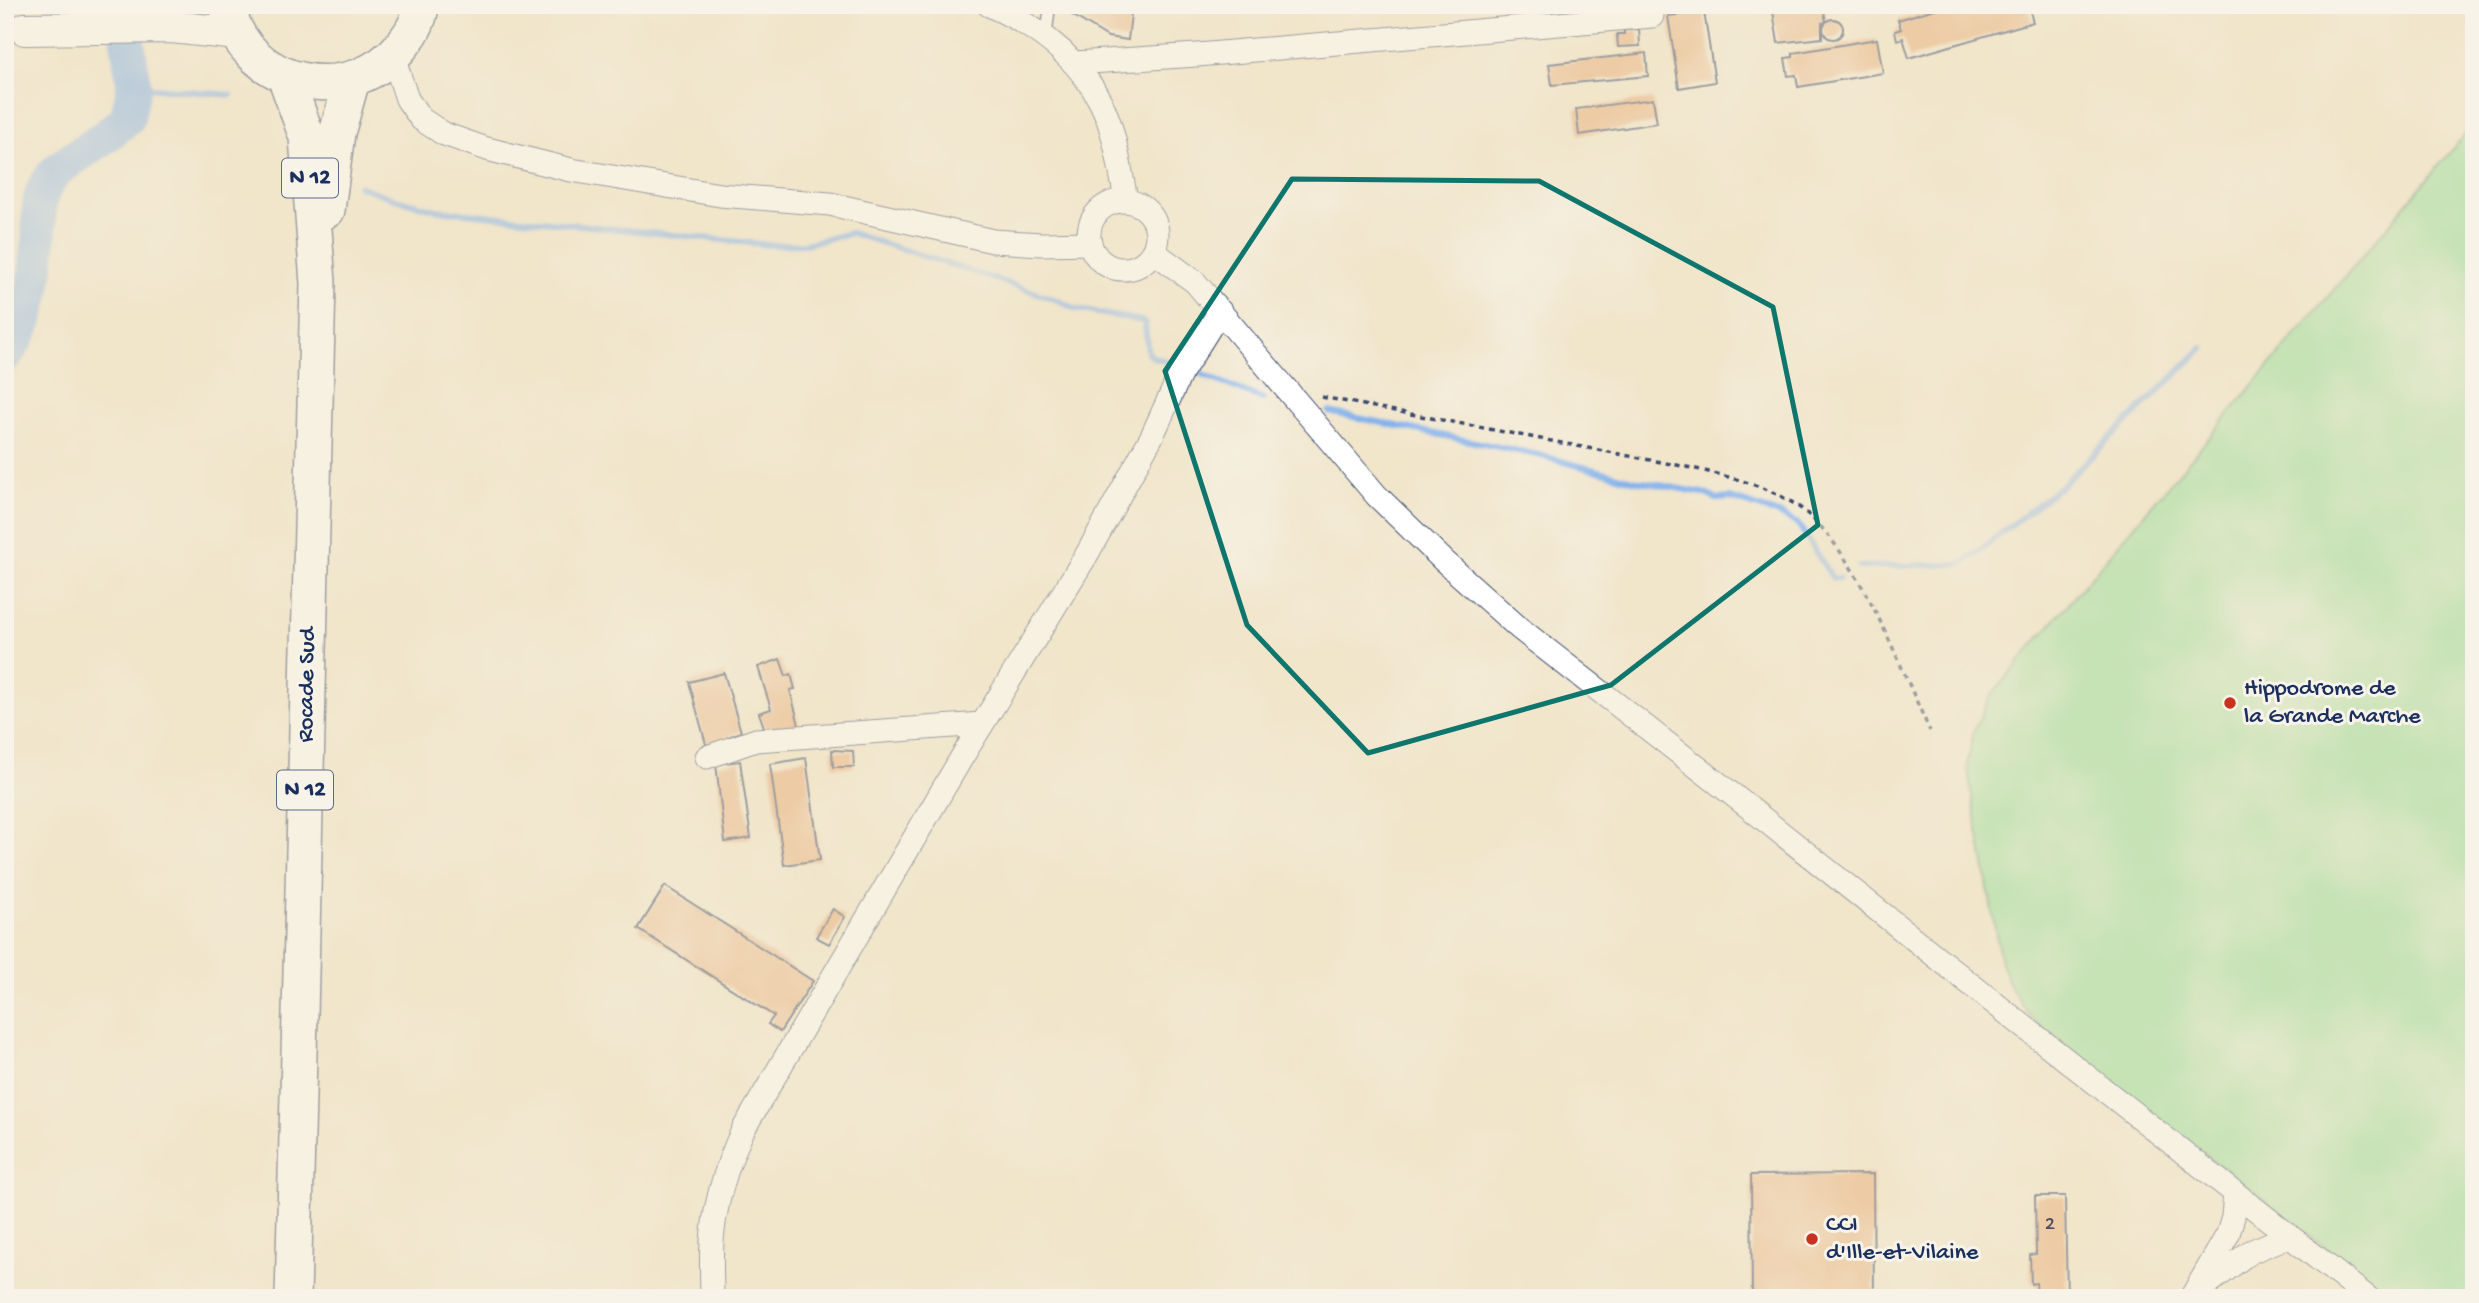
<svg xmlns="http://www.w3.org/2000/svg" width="2479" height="1303" font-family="'Gochi Hand',sans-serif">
	<rect width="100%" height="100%" fill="#f7f3e8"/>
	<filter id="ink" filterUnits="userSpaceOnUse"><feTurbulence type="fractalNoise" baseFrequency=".0143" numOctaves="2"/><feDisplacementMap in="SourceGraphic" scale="14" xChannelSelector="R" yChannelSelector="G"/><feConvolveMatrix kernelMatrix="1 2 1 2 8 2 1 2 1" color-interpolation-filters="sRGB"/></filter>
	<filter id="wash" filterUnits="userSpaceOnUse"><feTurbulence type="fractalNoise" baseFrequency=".00686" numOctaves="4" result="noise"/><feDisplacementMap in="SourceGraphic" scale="28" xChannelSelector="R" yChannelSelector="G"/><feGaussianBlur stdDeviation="1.57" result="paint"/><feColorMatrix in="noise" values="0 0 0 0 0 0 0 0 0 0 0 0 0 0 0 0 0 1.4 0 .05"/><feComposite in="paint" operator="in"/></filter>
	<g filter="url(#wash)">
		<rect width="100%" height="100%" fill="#f1e5ca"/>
		<polygon fill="#93df9c" stroke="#57877d" stroke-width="2" points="2474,124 2474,1298 2389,1298 2034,1021 2013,992 2001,963 1967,766 1974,729 1992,694"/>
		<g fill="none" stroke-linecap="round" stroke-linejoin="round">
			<g stroke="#81b0eb" stroke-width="6">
				<polyline points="134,86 231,95"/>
				<polyline points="359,186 395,199 437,210 770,245 805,244 851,233 1004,282 1057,300 1076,309 1142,321 1145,324 1148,353 1155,358 1170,362"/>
				<polyline points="1203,375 1263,399"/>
				<polyline points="1329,412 1538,455 1633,480 1703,493 1717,499 1731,498 1779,514 1798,524 1833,579 1839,578"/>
				<polyline points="1859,567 1962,564 2062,485 2203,348"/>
			</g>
			<path stroke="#81b0eb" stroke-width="35" d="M5,355C33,323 36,278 39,238C40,216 35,197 51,177C62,163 79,156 93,145C105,137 116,128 127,119L134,86L127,38"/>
		</g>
		<g id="blocks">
			<g fill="#e9ab78">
				<polygon points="1059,5 1132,5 1128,40 1108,37 1059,7"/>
				<polygon points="1772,5 1823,5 1826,22 1822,23 1822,38 1778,43"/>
				<polygon points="1948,5 2028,5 2033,22 1909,58 1903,38 1897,40 1895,31 1901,29 1898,20"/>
				<polygon points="1704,12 1715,82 1679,88 1668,16"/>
				<circle cx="1833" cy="29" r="10"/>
				<polygon points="1639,29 1640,46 1618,47 1617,34 1624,34 1624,30"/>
				<polygon points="1877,39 1883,73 1798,87 1796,75 1788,76 1785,58 1793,57 1793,53"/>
				<polygon points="1646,53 1648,76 1552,85 1549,64"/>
				<polygon points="1653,99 1657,123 1579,135 1576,109"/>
				<polygon points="780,659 786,676 791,674 795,689 790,690 800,729 767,736 759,713 771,709 758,667"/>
				<polygon points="724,673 741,732 728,737 729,741 707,748 689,682"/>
				<polygon points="832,750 853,751 854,767 833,767"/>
				<polygon points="806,758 820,860 784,865 770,764"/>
				<polygon points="740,761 751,838 725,842 716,764"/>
				<polygon points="665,886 813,981 780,1032 768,1024 774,1016 638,929"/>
				<polygon points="833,909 845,917 829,944 816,937"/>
				<polygon points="1873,1174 1874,1298 1752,1298 1751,1175"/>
				<polygon points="2035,1196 2065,1196 2067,1298 2037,1298 2036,1283 2031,1284 2030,1255 2036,1254"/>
			</g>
		</g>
	</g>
	<g filter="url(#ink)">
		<use href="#blocks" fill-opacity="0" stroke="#3b4a6e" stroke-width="2"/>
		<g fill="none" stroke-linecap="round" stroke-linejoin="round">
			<defs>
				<polyline id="lane" points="1046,39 1050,5"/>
				<g id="street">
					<path d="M989,5C1034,25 1077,56 1100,101C1115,129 1120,169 1126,200"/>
					<polyline points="393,56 407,99 421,119 444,134 487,149 571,170 720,195 830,204 993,241 1042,244 1090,243"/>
					<polyline points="1075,63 1197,55 1652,16"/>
					<circle cx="1123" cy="235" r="34"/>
					<polyline points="1154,252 1195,282 1377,496 1444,561 1519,628 1751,809 2008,1014 2368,1298"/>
					<polyline points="707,757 756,740 982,724"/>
					<polyline points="2202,1288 2250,1252 2289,1236"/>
					<path d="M712,1298C712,1276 710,1253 713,1231C717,1195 728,1162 743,1130L962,757L1086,556L1152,436L1180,375L1220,311"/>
					<polyline points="2191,1298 2228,1234 2233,1217 2235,1193"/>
				</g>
				<polyline id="secondary" points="25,29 171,27 238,34"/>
				<g id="primary">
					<path d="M227,5C244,89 352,109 403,44C412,33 420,19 421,5"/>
					<polyline points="285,76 307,137 318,283 293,1298"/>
					<polyline points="327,210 337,133 352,80"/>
				</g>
			</defs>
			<use href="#lane" stroke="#3b4a6e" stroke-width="13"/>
			<use href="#street" stroke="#3b4a6e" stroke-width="25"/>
			<use href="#secondary" stroke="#3b4a6e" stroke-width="34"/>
			<use href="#primary" stroke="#3b4a6e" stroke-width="38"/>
			<path stroke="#3b4a6e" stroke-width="3.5" stroke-dasharray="5 5" stroke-linecap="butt" d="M1322,397L1692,468C1726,476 1762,484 1793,503C1854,541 1899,665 1930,731"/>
			<use href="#lane" stroke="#fff" stroke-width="10"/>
			<use href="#street" stroke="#fff" stroke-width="23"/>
			<use href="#secondary" stroke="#fff" stroke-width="32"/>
			<use href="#primary" stroke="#fff" stroke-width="35"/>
		</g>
	</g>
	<path d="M0 0H2479V1303H0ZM1292,179L1539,181L1773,307L1818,525L1611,685L1368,753L1247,625L1165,371Z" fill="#f1e5ca" fill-opacity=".55" fill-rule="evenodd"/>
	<path fill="none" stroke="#0f766e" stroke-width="5" stroke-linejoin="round" d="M1292,179L1539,181L1773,307L1818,525L1611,685L1368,753L1247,625L1165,371Z"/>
	<g fill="#c8321e" stroke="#f7f3e8" stroke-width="2.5">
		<circle cx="2230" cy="703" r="7"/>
		<circle cx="1812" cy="1239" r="7"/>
	</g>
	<g text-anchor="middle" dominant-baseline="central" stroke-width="6" stroke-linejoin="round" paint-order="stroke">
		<g font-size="21" fill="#4e4e64">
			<text x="2050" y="1225">2</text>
		</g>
		<g fill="#f7f3e8" stroke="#5d6a87" stroke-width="2">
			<rect x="282" y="158.5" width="56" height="39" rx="5"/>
			<rect x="277" y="770.5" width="56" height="39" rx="5"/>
		</g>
		<g font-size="23" font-weight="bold" fill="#1b2f5e">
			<text x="310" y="178">N 12</text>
			<text x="305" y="790">N 12</text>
		</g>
		<g font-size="24" fill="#1b2f5e" stroke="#f7f3e8">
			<text transform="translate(308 685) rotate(-89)">Rocade Sud</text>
		</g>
		<g font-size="24" fill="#1b2f5e" stroke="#f7f3e8" text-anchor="start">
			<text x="2244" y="689">Hippodrome de<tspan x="2244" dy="28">la Grande Marche</tspan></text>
			<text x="1826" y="1225">CCI<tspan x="1826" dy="28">d'Ille-et-Vilaine</tspan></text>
		</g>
	</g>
	<rect width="2479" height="1303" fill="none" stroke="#f7f3e8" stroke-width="28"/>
</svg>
